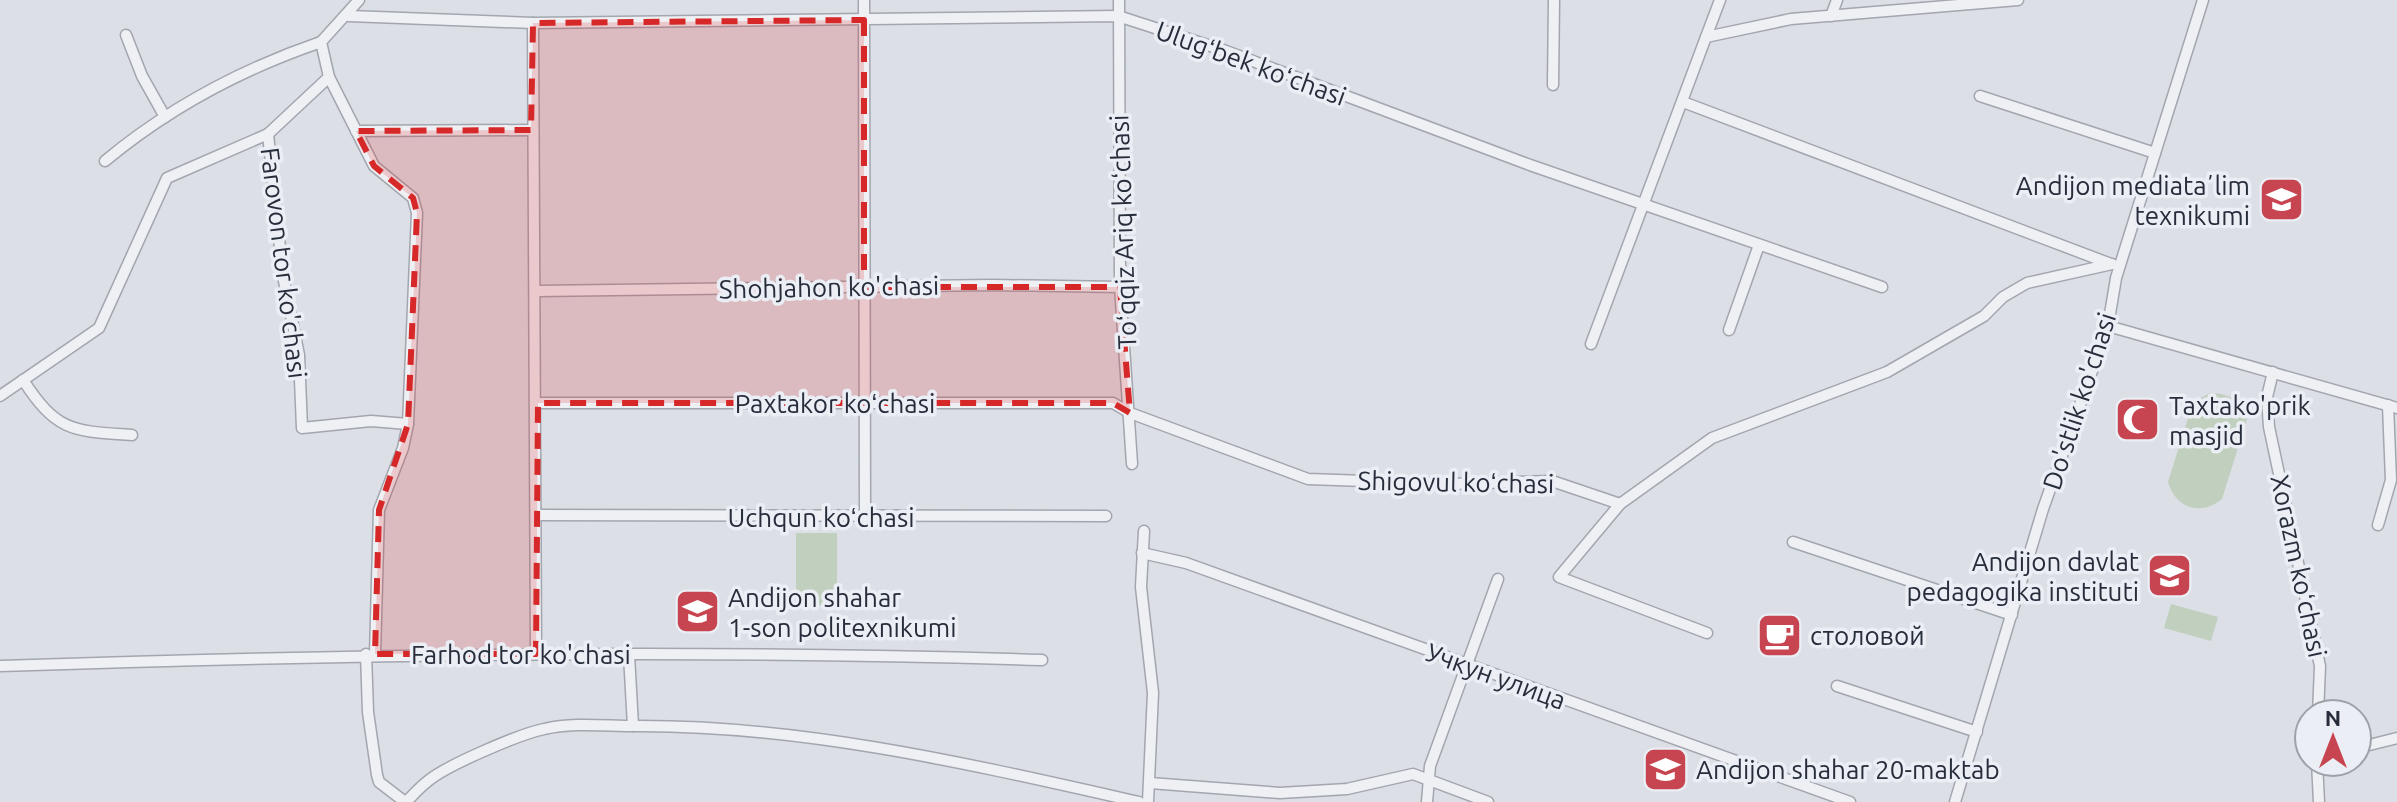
<svg xmlns="http://www.w3.org/2000/svg" width="2397" height="802" font-family="Ubuntu,sans-serif">
	<rect width="100%" height="100%" fill="#dcdfe6"/>
	<g fill="#c1cfbe">
		<path d="M2210,393C2229,393 2241,401 2247,419L2222,499C2201,516 2176,509 2168,482L2193,402Z"/>
		<rect x="796" y="533" width="41" height="72"/>
		<polygon points="2171,604 2218,617 2211,641 2164,628"/>
	</g>
	<g fill="none" stroke-linecap="round" stroke-linejoin="round">
		<defs>
			<g id="street">
				<polyline points="864,0 865,517"/>
				<polyline points="1119,0 1120,287 1132,464"/>
				<polyline points="349,16 533,23 1118,16 1226,51 1530,165 1882,287"/>
				<polyline points="1831,16 1837,0"/>
				<polyline points="533,23 536,654"/>
				<polyline points="126,35 142,76 165,117"/>
				<polyline points="1706,37 1720,0"/>
				<polyline points="329,77 374,166 413,198 417,213 408,424 403,448 379,510 375,654"/>
				<polyline points="1553,85 1554,0"/>
				<polyline points="1980,96 2155,153"/>
				<polyline points="1683,102 2111,264"/>
				<polyline points="356,131 531,130"/>
				<polyline points="268,134 283,276 299,355 302,428 371,421 408,424"/>
				<path d="M105,161C170,107 242,69 321,42"/>
				<polyline points="537,291 993,285 1120,287"/>
				<polyline points="2108,326 2397,408"/>
				<polyline points="1729,330 1759,245"/>
				<polyline points="1591,344 1706,37 1791,19 2018,0"/>
				<polyline points="2273,372 2267,397 2269,427 2320,666 2318,714"/>
				<path d="M23,380C57,432 72,431 132,435"/>
				<polyline points="0,396 99,328 167,178 268,134 329,77 321,42 359,0"/>
				<polyline points="538,403 1113,403 1130,413 1308,479 1450,484 1552,481 1620,504"/>
				<polyline points="536,515 1106,516"/>
				<polyline points="2378,525 2391,480 2388,405"/>
				<polyline points="1144,531 1141,587 1153,693 1148,802"/>
				<polyline points="1793,542 2012,615"/>
				<polyline points="1142,553 1186,563 1850,802"/>
				<polyline points="1707,633 1559,577 1620,504 1712,438 1887,372 1984,316 2003,297 2027,283 2112,264"/>
				<polyline points="366,654 368,712 377,775 379,782 405,802"/>
				<polyline points="629,655 633,726"/>
				<path d="M0,666C347,654 694,649 1042,660"/>
				<polyline points="1837,686 1977,732"/>
				<polyline points="2357,748 2397,738"/>
				<polyline points="2317,762 2319,802"/>
				<polyline points="1150,783 1280,793 1347,789 1413,774 1488,802"/>
				<path d="M406,802C413,795 420,787 428,781C447,765 520,734 544,729C574,722 605,726 635,726C805,725 974,765 1139,802"/>
				<polyline points="1427,802 1430,766 1498,579"/>
				<polyline points="1955,802 2043,509 2108,326 2116,278 2203,0"/>
			</g>
		</defs>
		<use href="#street" stroke="#a2a6af" stroke-width="13"/>
		<use href="#street" stroke="#eff0f4" stroke-width="10"/>
	</g>
	<path fill="#d62828" fill-opacity="0.2" stroke="#d62828" stroke-width="6" stroke-dasharray="16 10" stroke-linejoin="round" d="M864,20V287H1120L1130,413L1113,403H538L536,654H375L379,510L408,424L417,213L413,198L374,166L356,131L531,130L533,23Z"/>
	<defs>
		<symbol id="university-square" viewBox="-11 -11 22 22"><rect x="-9" y="-9" width="18" height="18" rx="4" fill="#c74550" stroke="#ebeef4"/><path d="M0-5L7-2L0 1L-7-2ZM-4 1L0 2.5L4 1V4Q0 6-4 4Z" fill="#fff"/></symbol>
		<symbol id="mosque-square" viewBox="-11 -11 22 22"><rect x="-9" y="-9" width="18" height="18" rx="4" fill="#c74550" stroke="#ebeef4"/><path d="M3.5-4.9A6 6 0 1 0 3.5 4.9A5 5 0 1 1 3.5-4.9Z" fill="#fff"/></symbol>
		<symbol id="cafe-square" viewBox="-11 -11 22 22"><rect x="-9" y="-9" width="18" height="18" rx="4" fill="#c74550" stroke="#ebeef4"/><path d="M-5.5-4.5H6V0H3Q3 3.5 0 3.5H-2.5Q-5.5 3.5-5.5 0ZM3-3.2v2h1.7v-2ZM-6 4.5H4V6H-6Z" fill="#fff"/></symbol>
		<symbol id="school-square" viewBox="-11 -11 22 22"><rect x="-9" y="-9" width="18" height="18" rx="4" fill="#c74550" stroke="#ebeef4"/><path d="M0-5L7-2L0 1L-7-2ZM-4 1L0 2.5L4 1V4Q0 6-4 4Z" fill="#fff"/></symbol>
	</defs>
	<g fill-rule="evenodd">
		<use href="#university-square" x="2256" y="174" width="51" height="51"/>
		<use href="#mosque-square" x="2112" y="394" width="51" height="51"/>
		<use href="#university-square" x="2144" y="550" width="51" height="51"/>
		<use href="#university-square" x="672" y="586" width="51" height="51"/>
		<use href="#cafe-square" x="1754" y="610" width="51" height="51"/>
		<use href="#school-square" x="1640" y="744" width="51" height="51"/>
	</g>
	<g text-anchor="middle" dominant-baseline="central" stroke-width="7" stroke-linejoin="round" paint-order="stroke">
		<g font-size="26" fill="#272d3b" stroke="#ebeef4">
			<text transform="translate(1251 63) rotate(20)">Ulugʻbek koʻchasi</text>
			<text transform="translate(1123 232) rotate(-92)">Toʻqqiz Ariq koʻchasi</text>
			<text transform="translate(284 263) rotate(83)">Farovon tor ko'chasi</text>
			<text transform="translate(829 287) rotate(-1)">Shohjahon ko'chasi</text>
			<text transform="translate(2079 401) rotate(-72)">Do'stlik ko'chasi</text>
			<text x="835" y="403">Paxtakor koʻchasi</text>
			<text transform="translate(1456 482) rotate(1)">Shigovul koʻchasi</text>
			<text x="821" y="517">Uchqun koʻchasi</text>
			<text transform="translate(2299 566) rotate(78)">Xorazm koʻchasi</text>
			<text x="521" y="654">Farhod tor ko'chasi</text>
			<text transform="translate(1496 676) rotate(20)">Учкун улица</text>
		</g>
		<g font-size="26" fill="#272d3b" stroke="#ebeef4" text-anchor="start">
			<text x="2250" y="185" text-anchor="end">Andijon mediataʼlim<tspan x="2250" dy="30">texnikumi</tspan></text>
			<text x="2169" y="405">Taxtako'prik<tspan x="2169" dy="30">masjid</tspan></text>
			<text x="2139" y="561" text-anchor="end">Andijon davlat<tspan x="2139" dy="30">pedagogika instituti</tspan></text>
			<text x="728" y="597">Andijon shahar<tspan x="728" dy="30">1-son politexnikumi</tspan></text>
			<text x="1810" y="635">столовой</text>
			<text x="1696" y="769">Andijon shahar 20-maktab</text>
		</g>
	</g>
	<g transform="translate(2333 738)"><circle r="38" fill="#ebeef4" stroke="#9da1aa" stroke-width="2"/>
	<path d="M0-6L14 30L0 20L-14 30Z" fill="#c74550"/>
	<text y="-12" font-size="22" font-weight="bold" text-anchor="middle" fill="#272d3b">N</text>
	</g>
</svg>
